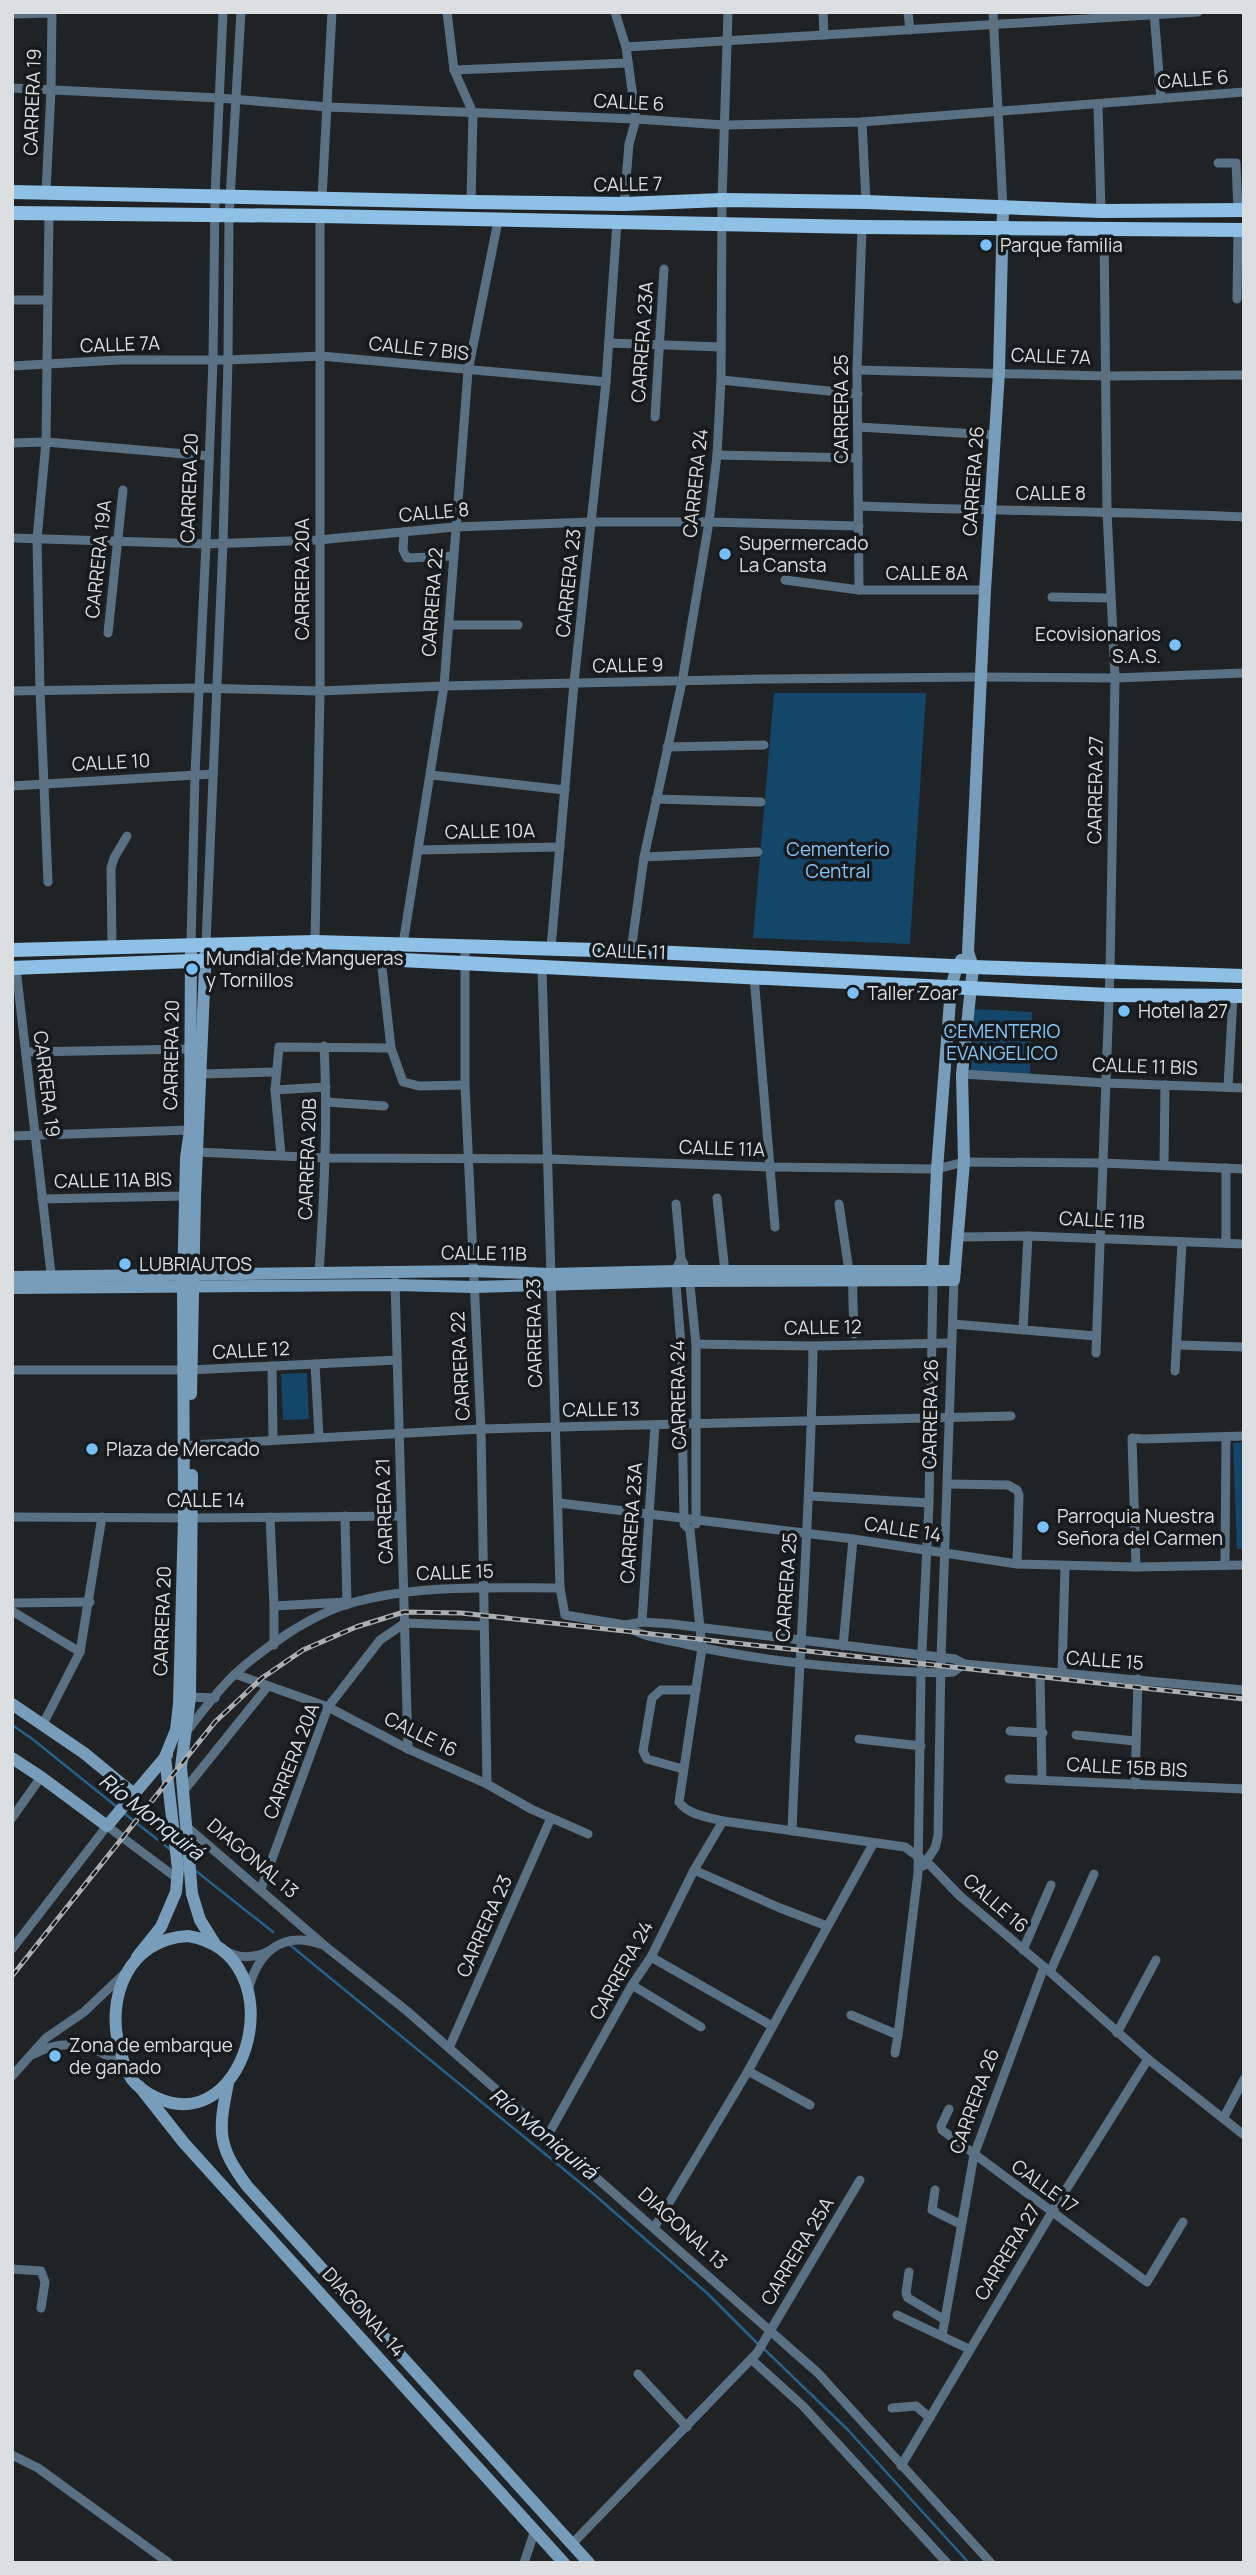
<svg xmlns="http://www.w3.org/2000/svg" width="1256" height="2575" font-family="Manrope,sans-serif">
	<rect width="100%" height="100%" fill="#202326"/>
	<g fill="#134668">
		<polygon points="774,693 926,693 910,944 753,938"/>
		<polygon points="974,1009 1032,1012 1030,1074 971,1072"/>
		<polygon points="307,1373 309,1419 283,1420 281,1374"/>
		<polygon points="1244,1442 1244,1549 1237,1549 1233,1443"/>
	</g>
	<g fill="none" stroke-linecap="round" stroke-linejoin="round">
		<g stroke="#276088" stroke-width="2.5">
			<polyline points="12,1725 31,1738 117,1807"/>
			<polyline points="125,1814 172,1851"/>
			<polyline points="196,1871 273,1932"/>
			<polyline points="290,1945 589,2190 708,2294 758,2344"/>
			<polyline points="763,2348 848,2430 969,2563"/>
		</g>
		<g stroke="#5a7183" stroke-width="9">
			<polyline points="447,12 454,70 473,113 471,202"/>
			<polyline points="615,12 626,47 636,119 629,144 624,204"/>
			<polyline points="823,12 824,35"/>
			<polyline points="908,12 910,30"/>
			<polyline points="993,12 1003,208"/>
			<polyline points="1154,12 1161,99"/>
			<polyline points="12,14 52,13"/>
			<polyline points="626,47 1198,12"/>
			<polyline points="454,70 628,63"/>
			<polyline points="12,88 219,98 328,107 636,119 724,125 862,122 1244,92"/>
			<polyline points="1098,104 1101,211"/>
			<polyline points="862,122 866,202"/>
			<polyline points="1218,163 1236,163 1238,210"/>
			<polyline points="46,192 51,90 52,12"/>
			<polyline points="322,198 332,12"/>
			<polyline points="1237,299 1238,231"/>
			<polyline points="12,300 47,300"/>
			<polyline points="609,343 721,347"/>
			<polyline points="12,366 119,360 228,360 321,356 606,382"/>
			<polyline points="857,370 1106,376 1244,375"/>
			<polyline points="721,380 858,394"/>
			<polyline points="655,417 664,269"/>
			<polyline points="858,427 995,435"/>
			<polyline points="12,443 46,442 209,456"/>
			<polyline points="717,455 858,458"/>
			<path d="M859,506C987,511 1115,511 1244,517"/>
			<polyline points="404,532 403,550 407,558 453,556"/>
			<polyline points="12,538 206,544 318,540 455,527 592,522 709,522 859,526"/>
			<polyline points="785,580 859,590 985,590"/>
			<polyline points="859,590 857,370 862,227"/>
			<polyline points="1052,597 1110,598"/>
			<polyline points="450,625 518,625"/>
			<polyline points="108,633 123,490"/>
			<polyline points="12,691 199,688 320,691 444,686 768,679 983,677 1115,678 1244,673"/>
			<polyline points="667,747 764,745"/>
			<polyline points="431,775 565,790"/>
			<polyline points="12,786 213,774"/>
			<polyline points="656,799 761,802"/>
			<polyline points="419,850 560,847"/>
			<polyline points="644,857 758,852"/>
			<polyline points="48,882 40,691 37,539 46,442 49,214"/>
			<polyline points="315,942 320,691 320,216"/>
			<polyline points="191,944 195,774 206,544 213,360 215,196 223,12"/>
			<polyline points="206,944 223,543 228,360 229,216 241,12"/>
			<polyline points="403,944 444,686 468,371 498,221"/>
			<polyline points="465,946 465,1085 481,1429 487,1784"/>
			<polyline points="112,947 111,868 114,858 127,836"/>
			<polyline points="551,948 574,683 606,382 617,222"/>
			<polyline points="631,951 644,857 682,682 709,522 717,455 721,380 722,200 728,12"/>
			<polyline points="381,959 391,1048 403,1082 419,1086 465,1085"/>
			<polyline points="542,967 560,1588 565,1615 625,1625 642,1622 672,1624 955,1659 964,1664 1244,1690"/>
			<polyline points="16,968 52,1282"/>
			<polyline points="754,976 775,1227"/>
			<polyline points="26,1052 190,1049"/>
			<polyline points="201,1074 276,1072"/>
			<polyline points="962,1074 1106,1083 1244,1088"/>
			<polyline points="1228,1087 1233,997"/>
			<polyline points="275,1090 326,1087"/>
			<polyline points="327,1102 384,1106"/>
			<polyline points="12,1136 190,1130"/>
			<polyline points="197,1152 326,1158 548,1159 770,1167 937,1169 964,1162 1103,1163 1244,1169"/>
			<polyline points="281,1155 275,1090 279,1047 391,1048"/>
			<polyline points="1164,1165 1165,1085"/>
			<polyline points="1226,1168 1226,1243"/>
			<polyline points="717,1198 725,1272"/>
			<polyline points="42,1199 185,1196"/>
			<polyline points="676,1204 681,1259 684,1264"/>
			<polyline points="839,1204 849,1271"/>
			<polyline points="958,1237 1028,1236 1244,1244"/>
			<path d="M681,1259L675,1271L681,1345L684,1524L690,1530L702,1648L679,1802C688,1815 708,1817 723,1821L905,1847L931,1866L960,1896L1050,1972L1148,2059L1244,2135"/>
			<path d="M319,1273C324,1197 328,1122 324,1046"/>
			<polyline points="689,1276 696,1344 696,1524"/>
			<polyline points="395,1281 408,1749"/>
			<path d="M853,1281C852,1299 854,1316 854,1334"/>
			<polyline points="953,1324 1096,1336"/>
			<polyline points="1023,1330 1028,1236"/>
			<polyline points="696,1344 813,1346 951,1343"/>
			<polyline points="1177,1345 1244,1347"/>
			<polyline points="1096,1353 1110,971 1115,678 1107,511 1104,228"/>
			<polyline points="315,1364 319,1437"/>
			<polyline points="272,1366 273,1439"/>
			<polyline points="12,1370 181,1370"/>
			<polyline points="190,1370 397,1360"/>
			<polyline points="1175,1371 1182,1243"/>
			<polyline points="192,1445 481,1429 1011,1416"/>
			<polyline points="948,1484 1008,1485 1017,1490 1019,1495 1017,1564"/>
			<polyline points="810,1496 929,1503"/>
			<polyline points="559,1503 853,1539 1017,1564 1136,1567 1244,1565"/>
			<polyline points="345,1516 347,1605"/>
			<polyline points="12,1517 193,1518 400,1516"/>
			<polyline points="270,1517 274,1606 274,1645"/>
			<polyline points="1225,1565 1226,1437"/>
			<polyline points="1136,1567 1132,1438 1143,1439 1244,1436"/>
			<polyline points="12,1603 90,1602"/>
			<polyline points="274,1606 346,1602"/>
			<polyline points="12,1611 80,1652"/>
			<polyline points="642,1622 655,1425"/>
			<path d="M625,1625C641,1637 662,1639 681,1643C765,1663 854,1670 941,1673L953,1672L964,1664"/>
			<polyline points="843,1646 853,1539"/>
			<polyline points="1040,1673 1042,1780"/>
			<polyline points="235,1674 328,1707 408,1749 487,1784 531,1809 588,1834"/>
			<polyline points="1062,1674 1065,1567"/>
			<polyline points="190,1697 215,1698"/>
			<polyline points="43,1724 80,1652 102,1517"/>
			<path d="M187,1731C202,1712 217,1691 235,1674C263,1648 311,1615 348,1604C416,1584 490,1588 560,1588"/>
			<polyline points="1010,1731 1043,1733"/>
			<polyline points="1076,1735 1135,1741"/>
			<polyline points="859,1739 921,1746"/>
			<polyline points="683,1769 647,1759 643,1751 652,1698 661,1690 696,1690"/>
			<polyline points="1009,1779 1244,1789"/>
			<polyline points="1135,1785 1138,1679"/>
			<polyline points="182,1793 268,1686"/>
			<polyline points="12,1818 41,1777"/>
			<polyline points="187,1827 325,1946 407,2011 818,2373 991,2563"/>
			<path d="M792,1831C798,1669 811,1508 813,1346"/>
			<polyline points="923,1866 935,1848 938,1836 941,1658 954,1280"/>
			<polyline points="694,1870 780,1908 827,1926"/>
			<polyline points="261,1889 328,1707 380,1640 405,1623 483,1626"/>
			<polyline points="12,1949 107,1826 178,1879"/>
			<polyline points="1023,1950 1051,1885"/>
			<path d="M226,1951C239,1959 256,1958 269,1951"/>
			<polyline points="651,1957 772,2026"/>
			<polyline points="1050,1972 1094,1874"/>
			<polyline points="632,1985 701,2027"/>
			<path d="M248,1991C257,1954 281,1930 320,1944"/>
			<polyline points="851,2015 898,2035 918,1873 921,1672 929,1503 933,1280"/>
			<polyline points="1117,2033 1156,1960"/>
			<polyline points="449,2048 551,1818"/>
			<polyline points="895,2053 898,2035"/>
			<path d="M34,2054C65,2037 102,2044 125,2072"/>
			<polyline points="748,2071 810,2105"/>
			<polyline points="12,2076 46,2038 84,2012 124,1974"/>
			<polyline points="949,2109 941,2126 942,2130 1147,2282 1183,2222"/>
			<polyline points="1224,2117 1244,2079"/>
			<polyline points="548,2135 632,1985 651,1957 694,1870 723,1821"/>
			<polyline points="935,2190 932,2210 960,2224"/>
			<polyline points="654,2228 748,2071 873,1844"/>
			<polyline points="12,2269 41,2271 45,2282 41,2308"/>
			<polyline points="909,2272 906,2293 908,2298 945,2320"/>
			<polyline points="897,2315 969,2349"/>
			<polyline points="942,2336 974,2155 1044,1967"/>
			<polyline points="751,2359 803,2406 947,2563"/>
			<polyline points="638,2374 687,2427"/>
			<polyline points="892,2408 916,2406 930,2418"/>
			<polyline points="12,2455 38,2468 169,2563"/>
			<polyline points="901,2466 1052,2212 1148,2059"/>
			<polyline points="572,2544 757,2353 860,2180"/>
			<polyline points="524,2563 535,2530"/>
		</g>
		<g stroke="#789dbb" stroke-width="12">
			<polyline points="932,1275 937,1169 951,988 957,966 961,960"/>
			<polyline points="12,1277 473,1271 550,1274 675,1271 955,1271"/>
			<polyline points="12,1288 395,1285 474,1287 677,1281 954,1280 964,1162 962,1074 973,967 968,952 985,590 999,372 1003,208"/>
			<polyline points="191,1394 195,1197 206,944"/>
			<polyline points="192,1475 190,1697 181,1767 192,1894 200,1920 215,1944"/>
			<polyline points="12,1704 84,1753 134,1794"/>
			<polyline points="12,1758 41,1777 107,1826 167,1755"/>
			<path d="M188,1936C297,1954 249,2140 157,2098C132,2086 127,2076 120,2050C105,1998 128,1939 188,1936Z"/>
			<polyline points="137,1957 161,1927 176,1892 178,1869 165,1757 176,1730 179,1704 184,1518 183,1287 186,1158 190,1130 191,951"/>
			<path d="M228,2083C218,2132 217,2145 247,2186L589,2563"/>
			<polyline points="139,2086 184,2143 564,2563"/>
		</g>
		<g stroke="#8fc0e6" stroke-width="14">
			<polyline points="12,192 471,202 624,204 722,200 866,202 1101,211 1244,210"/>
			<polyline points="12,213 320,216 862,227 1244,230"/>
			<polyline points="12,950 315,942 631,951 973,967 1244,976"/>
			<polyline points="12,968 191,961 381,959 1109,995 1244,996"/>
		</g>
		<defs>
			<polyline id="rail" points="12,1976 215,1722 262,1678 303,1650 356,1627 404,1612 461,1613 1244,1699"/>
		</defs>
		<use href="#rail" stroke="#acafb1" stroke-width="5"/>
		<use href="#rail" stroke="#161a1d" stroke-width="2.5" stroke-dasharray="8" stroke-linecap="butt"/>
	</g>
	<g fill="#76c0f7" stroke="#161a1d" stroke-width="2.5">
		<circle cx="986" cy="245" r="7"/>
		<circle cx="725" cy="554" r="7"/>
		<circle cx="1175" cy="645" r="7"/>
		<circle cx="192" cy="969" r="7"/>
		<circle cx="853" cy="993" r="7"/>
		<circle cx="1124" cy="1011" r="7"/>
		<circle cx="125" cy="1264" r="7"/>
		<circle cx="92" cy="1449" r="7"/>
		<circle cx="1043" cy="1527" r="7"/>
		<circle cx="55" cy="2056" r="7"/>
	</g>
	<g text-anchor="middle" dominant-baseline="central" stroke-width="7" stroke-linejoin="round" paint-order="stroke">
		<g font-size="19" fill="#dcdfe1" stroke="#161a1d">
			<text transform="translate(1193 79) rotate(-4)">CALLE 6</text>
			<text transform="translate(32 102) rotate(-88)">CARRERA 19</text>
			<text transform="translate(629 102) rotate(3)">CALLE 6</text>
			<text transform="translate(628 184) rotate(-1)">CALLE 7</text>
			<text transform="translate(642 342) rotate(-86)">CARRERA 23A</text>
			<text transform="translate(120 344) rotate(-2)">CALLE 7A</text>
			<text transform="translate(419 348) rotate(6)">CALLE 7 BIS</text>
			<text transform="translate(1051 356) rotate(2)">CALLE 7A</text>
			<text transform="translate(841 409) rotate(-90)">CARRERA 25</text>
			<text transform="translate(973 481) rotate(-86)">CARRERA 26</text>
			<text transform="translate(695 483) rotate(-84)">CARRERA 24</text>
			<text transform="translate(189 488) rotate(-88)">CARRERA 20</text>
			<text x="1051" y="493">CALLE 8</text>
			<text transform="translate(434 512) rotate(-5)">CALLE 8</text>
			<text transform="translate(98 559) rotate(-84)">CARRERA 19A</text>
			<text x="927" y="573">CALLE 8A</text>
			<text transform="translate(302 579) rotate(-90)">CARRERA 20A</text>
			<text transform="translate(568 583) rotate(-84)">CARRERA 23</text>
			<text transform="translate(432 602) rotate(-86)">CARRERA 22</text>
			<text transform="translate(628 665) rotate(-1)">CALLE 9</text>
			<text transform="translate(111 762) rotate(-3)">CALLE 10</text>
			<text transform="translate(1095 790) rotate(-89)">CARRERA 27</text>
			<text transform="translate(490 831) rotate(-1)">CALLE 10A</text>
			<text transform="translate(629 951) rotate(2)">CALLE 11</text>
			<text transform="translate(171 1055) rotate(-89)">CARRERA 20</text>
			<text transform="translate(1145 1066) rotate(2)">CALLE 11 BIS</text>
			<text transform="translate(47 1084) rotate(83)">CARRERA 19</text>
			<text transform="translate(722 1148) rotate(2)">CALLE 11A</text>
			<text transform="translate(307 1159) rotate(-88)">CARRERA 20B</text>
			<text transform="translate(113 1180) rotate(-1)">CALLE 11A BIS</text>
			<text transform="translate(1102 1220) rotate(3)">CALLE 11B</text>
			<text transform="translate(484 1253) rotate(1)">CALLE 11B</text>
			<text transform="translate(823 1327) rotate(-1)">CALLE 12</text>
			<text transform="translate(534 1333) rotate(-91)">CARRERA 23</text>
			<text transform="translate(251 1350) rotate(-3)">CALLE 12</text>
			<text transform="translate(460 1366) rotate(-93)">CARRERA 22</text>
			<text transform="translate(678 1395) rotate(-91)">CARRERA 24</text>
			<text transform="translate(601 1409) rotate(-1)">CALLE 13</text>
			<text transform="translate(930 1414) rotate(-89)">CARRERA 26</text>
			<text x="206" y="1500">CALLE 14</text>
			<text transform="translate(384 1511) rotate(-92)">CARRERA 21</text>
			<text transform="translate(631 1523) rotate(-86)">CARRERA 23A</text>
			<text transform="translate(903 1529) rotate(9)">CALLE 14</text>
			<text transform="translate(455 1572) rotate(-2)">CALLE 15</text>
			<text transform="translate(786 1587) rotate(-86)">CARRERA 25</text>
			<text transform="translate(162 1621) rotate(-88)">CARRERA 20</text>
			<text transform="translate(1105 1660) rotate(4)">CALLE 15</text>
			<text transform="translate(421 1734) rotate(26)">CALLE 16</text>
			<text transform="translate(291 1761) rotate(-69)">CARRERA 20A</text>
			<text transform="translate(1127 1767) rotate(3)">CALLE 15B BIS</text>
			<text transform="translate(253 1858) rotate(40)">DIAGONAL 13</text>
			<text transform="translate(996 1903) rotate(41)">CALLE 16</text>
			<text transform="translate(484 1926) rotate(-66)">CARRERA 23</text>
			<text transform="translate(621 1970) rotate(-61)">CARRERA 24</text>
			<text transform="translate(974 2101) rotate(-70)">CARRERA 26</text>
			<text transform="translate(1045 2186) rotate(36)">CALLE 17</text>
			<text transform="translate(683 2228) rotate(42)">DIAGONAL 13</text>
			<text transform="translate(797 2251) rotate(-59)">CARRERA 25A</text>
			<text transform="translate(1007 2252) rotate(-59)">CARRERA 27</text>
			<text transform="translate(364 2312) rotate(48)">DIAGONAL 14</text>
		</g>
		<g font-size="19" fill="#dcdfe1" stroke="#161a1d" text-anchor="start">
			<text x="1000" y="245">Parque familia</text>
			<text x="739" y="543">Supermercado<tspan x="739" dy="22">La Cansta</tspan></text>
			<text x="1161" y="634" text-anchor="end">Ecovisionarios<tspan x="1161" dy="22">S.A.S.</tspan></text>
			<text x="206" y="958">Mundial de Mangueras<tspan x="206" dy="22">y Tornillos</tspan></text>
			<text x="867" y="993">Taller Zoar</text>
			<text x="1138" y="1011">Hotel la 27</text>
			<text x="139" y="1264">LUBRIAUTOS</text>
			<text x="106" y="1449">Plaza de Mercado</text>
			<text x="1057" y="1516">Parroquia Nuestra<tspan x="1057" dy="22">Señora del Carmen</tspan></text>
			<text x="69" y="2045">Zona de embarque<tspan x="69" dy="22">de ganado</tspan></text>
		</g>
		<g font-size="19" fill="#87c5f6" stroke="#161a1d">
			<text x="838" y="849">Cementerio<tspan x="838" dy="22">Central</tspan></text>
			<text x="1002" y="1031">CEMENTERIO<tspan x="1002" dy="22">EVANGELICO</tspan></text>
		</g>
		<g font-size="21" font-style="italic" fill="#d7e6f2" stroke="#161a1d">
			<text transform="translate(152 1816) rotate(38)">Río Monquirá</text>
			<text transform="translate(544 2133) rotate(39)">Río Moniquirá</text>
		</g>
	</g>
	<rect width="1256" height="2575" fill="none" stroke="#dcdfe1" stroke-width="28"/>
</svg>
